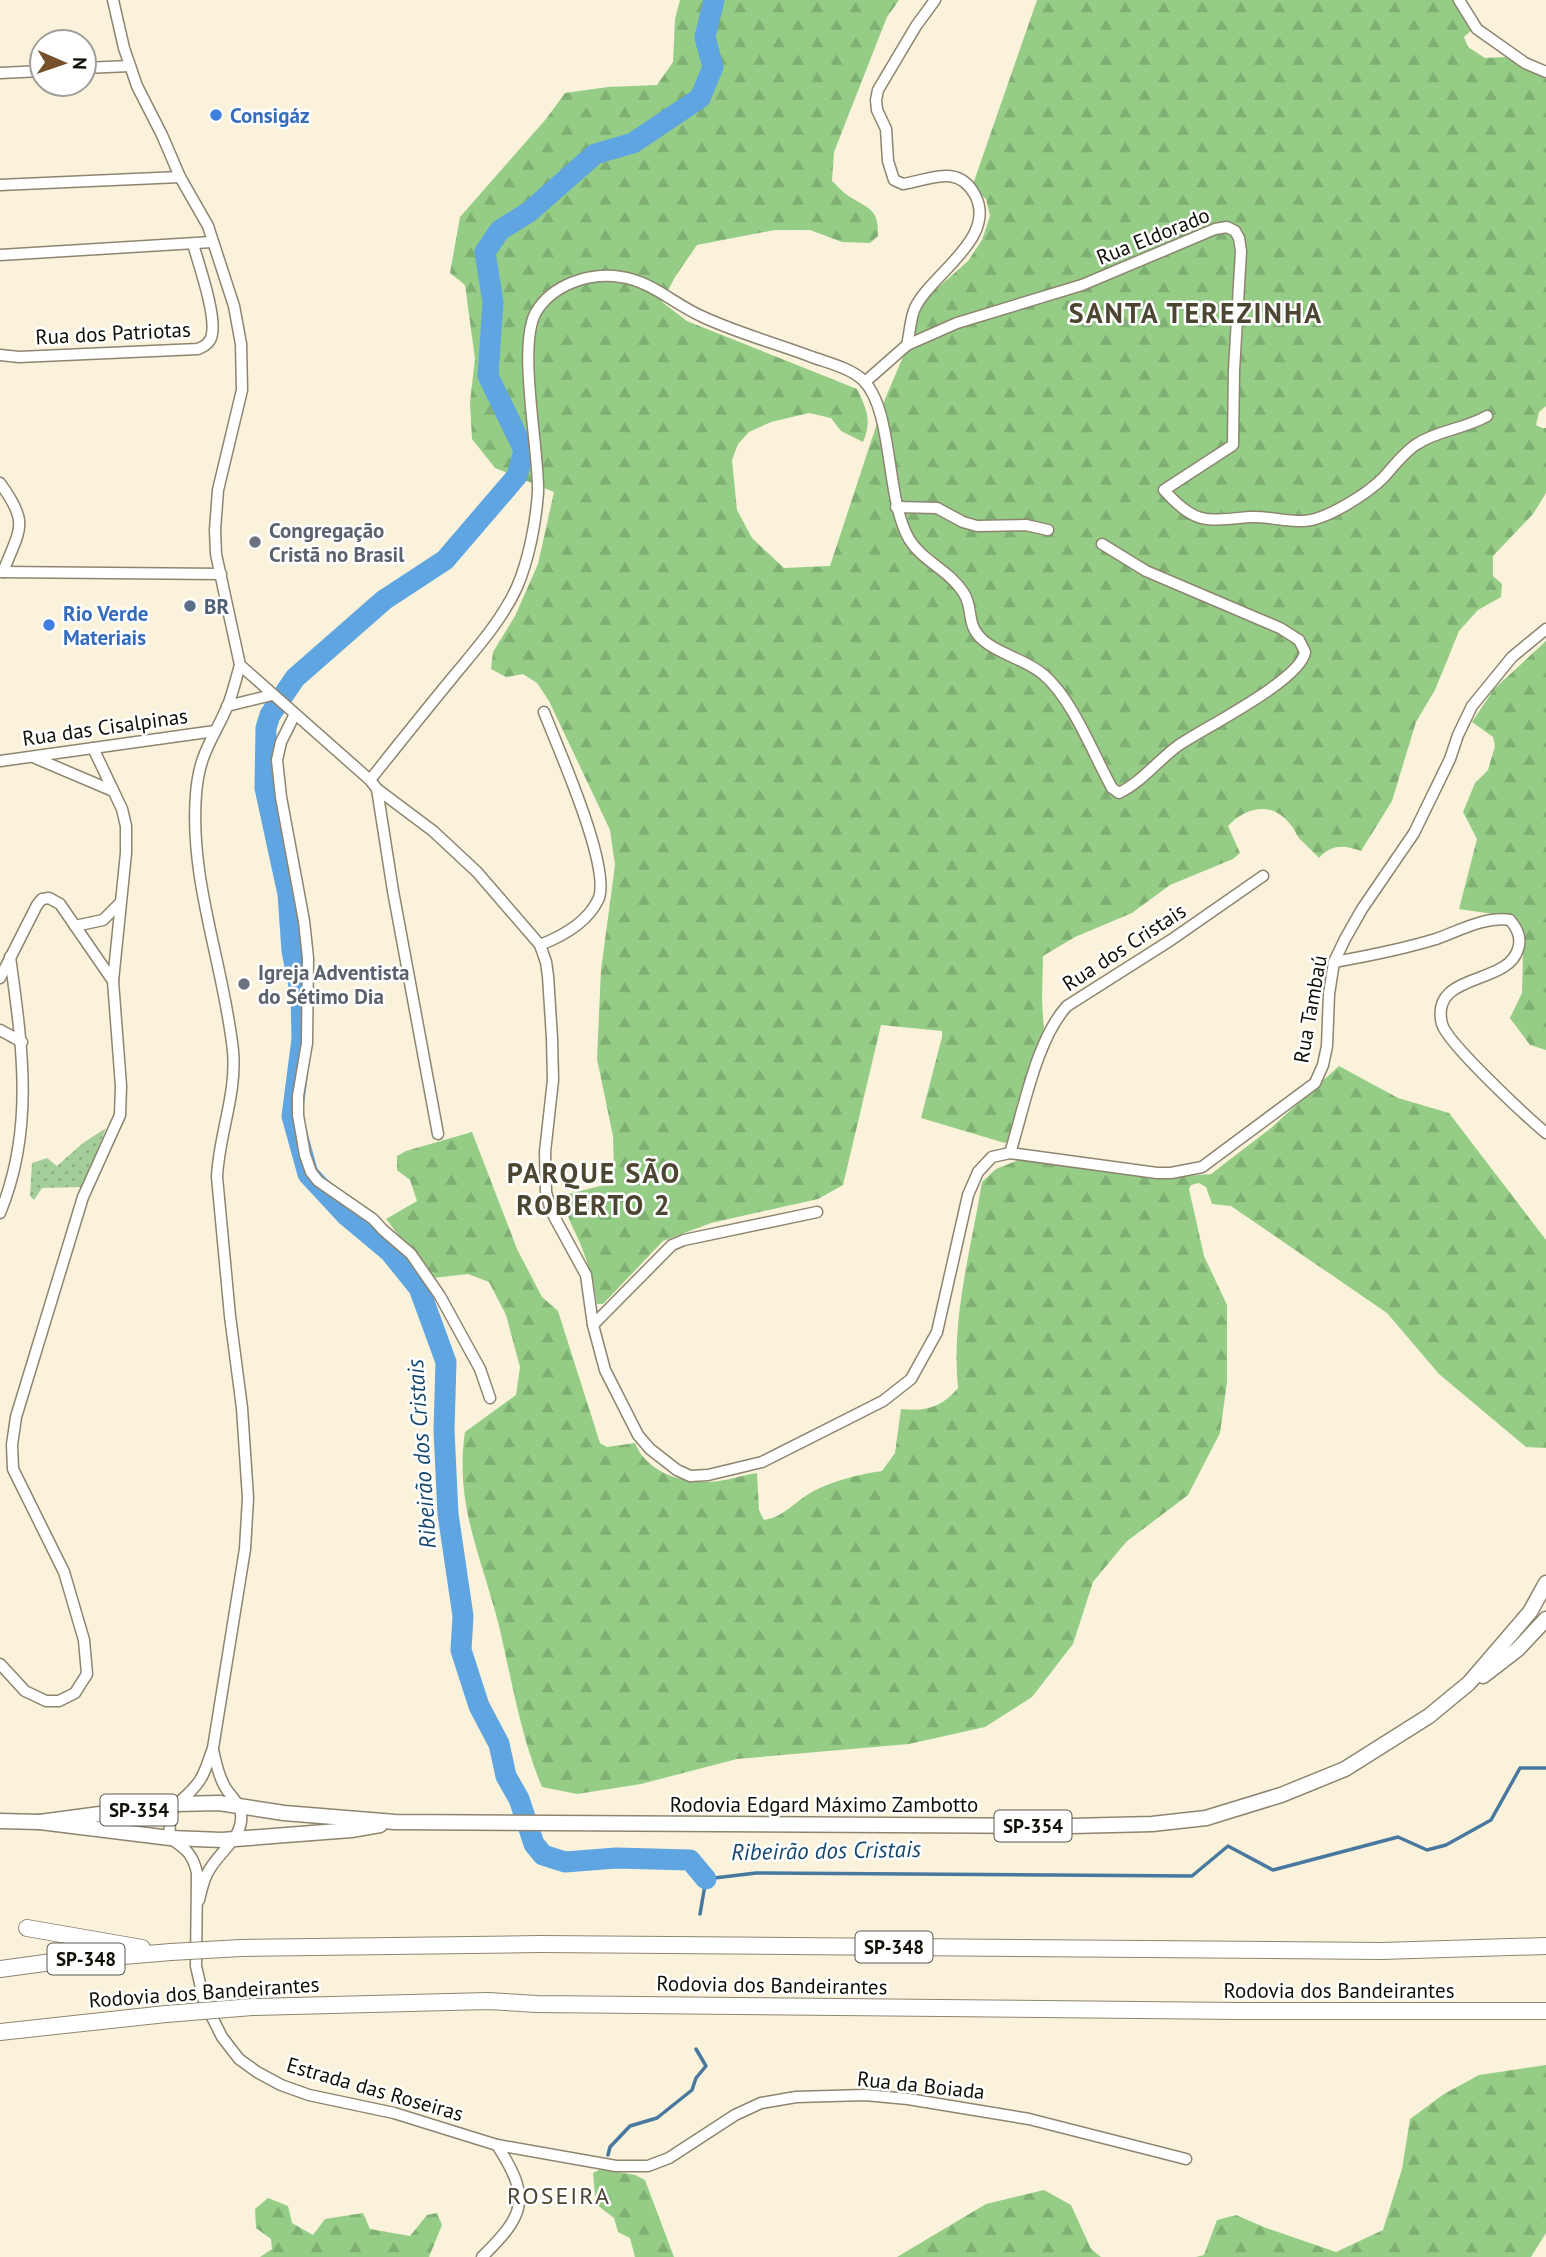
<svg xmlns="http://www.w3.org/2000/svg" width="1546" height="2257" font-family="'PT Sans',sans-serif">
	<defs>
		<pattern id="forest-firs" width="22" height="20" patternUnits="userSpaceOnUse" patternTransform="scale(1.75)"><rect width="22" height="20" fill="#95cd86"/><path d="M5 1l3.5 6h-7zM16 11l3.5 6h-7z" fill="#7faf72"/></pattern>
		<pattern id="park-dots" width="8" height="8" patternUnits="userSpaceOnUse" patternTransform="scale(1.75)"><rect width="8" height="8" fill="#a4ce99"/><path d="M2 2h.1M6 6h.1" fill="none" stroke="#8cb082" stroke-width="1.8" stroke-linecap="round"/></pattern>
	</defs>
	<rect width="100%" height="100%" fill="#faf2da"/>
	<g fill="url(#forest-firs)">
		<path d="M680,0H899L887,17L834,152L832,181C838,186 843,193 850,197C869,209 879,209 878,236L870,243L842,242L810,230H775L697,245L675,277L662,302L687,321L857,389C867,410 872,420 863,442L841,431L831,418L809,413L771,422L749,432L738,444L732,460L737,510L752,538L784,568L830,566L885,399L914,331L922,302L968,261L982,240L990,216L986,199L972,187L1037,0H1456L1473,29L1464,37L1468,47L1485,58L1505,57L1546,79V406L1539,412L1536,425L1542,428H1546V493L1533,514L1493,556V576L1502,584L1501,597L1478,610L1459,631L1435,690L1416,722L1392,801L1361,851C1344,845 1332,844 1319,858C1313,851 1305,845 1299,838C1296,834 1294,828 1290,824C1272,801 1246,807 1228,826L1240,853L1233,859L1170,885L1132,913L1075,937L1043,956L1042,999L1044,1034L1011,1138L1005,1143L921,1118L942,1037V1031L881,1025L843,1185L818,1199L711,1223L663,1241L603,1304H597C594,1282 588,1263 580,1243C573,1227 564,1213 564,1195L608,1184L614,1176L613,1136L597,1059L601,970L615,865L610,830L549,701L537,683L523,674L506,677L491,669L493,652L515,616L538,564L554,492L495,468L472,439L470,402L475,359L465,285L450,273L460,217L546,119L565,93L608,87L657,85L673,62L675,19Z"/>
		<polygon points="1546,641 1546,1050 1530,1045 1510,1018 1522,993 1523,955 1514,917 1459,909 1477,839 1463,812 1475,783 1488,770 1495,746 1493,737 1472,722 1494,689"/>
		<path d="M1339,1066L1398,1098L1449,1113L1546,1240V1448L1526,1447L1439,1374L1387,1313L1231,1206L1212,1204L1206,1187L1199,1183L1191,1185L1189,1189L1204,1256L1227,1305V1382L1220,1433L1188,1495L1126,1542L1093,1582L1073,1644L1032,1697L985,1727L909,1744L737,1759L641,1784L577,1794L542,1787C520,1734 512,1681 499,1626C482,1558 454,1504 465,1432L516,1395L520,1367L506,1315L489,1282L468,1274L433,1278L386,1219L417,1201L410,1180L397,1170V1156L406,1151L472,1132L517,1249L542,1297L558,1311L600,1443L607,1447L635,1443C647,1474 688,1486 719,1481C732,1479 744,1475 757,1473L759,1510L764,1520C784,1517 794,1502 812,1492C832,1481 860,1474 882,1471L895,1453L901,1409C926,1412 942,1407 958,1388C951,1318 971,1250 982,1182L996,1169L1021,1159L1173,1177L1211,1174L1271,1128Z"/>
		<polygon points="1546,2065 1546,2233 1531,2257 1196,2257 1204,2255 1217,2220 1236,2215 1266,2228 1336,2252 1383,2230 1402,2169 1410,2119 1444,2094 1479,2075"/>
		<polygon points="601,2169 635,2175 645,2180 674,2257 635,2257 630,2238 618,2232 614,2218 596,2204 593,2173"/>
		<polygon points="1044,2190 1071,2205 1091,2249 1101,2257 897,2257 986,2204"/>
		<polygon points="268,2198 288,2206 292,2223 313,2235 325,2219 363,2213 370,2229 410,2236 427,2215 437,2213 442,2225 429,2257 260,2257 272,2249 271,2239 256,2228 255,2209"/>
	</g>
	<polygon fill="url(#park-dots)" points="106,1128 83,1187 42,1188 34,1200 30,1196 32,1163 47,1158 57,1166 83,1143"/>
	<g fill="none" stroke-linecap="round" stroke-linejoin="round">
		<g stroke="#4878a0" stroke-width="3.5">
			<polyline points="700,1914 706,1879 756,1873 1192,1876 1228,1846 1273,1870 1398,1837 1427,1850 1446,1845 1491,1820 1520,1768 1546,1768"/>
			<polyline points="608,2155 610,2147 630,2126 657,2118 692,2090 696,2078 706,2066 696,2049"/>
		</g>
		<polyline stroke="#5fa5e2" stroke-width="21" points="706,1879 690,1860 616,1858 565,1862 543,1855 534,1844 519,1799 506,1776 499,1744 479,1706 461,1650 463,1616 448,1514 444,1430 446,1362 419,1288 390,1252 347,1216 308,1174 292,1116 302,1039 301,996 292,951 288,894 265,788 266,728 270,715 295,678 384,600 445,560 517,476 524,450 488,376 493,302 485,252 500,230 529,212 595,154 633,143 700,98 713,67 705,37 714,0"/>
		<defs>
			<g id="minor">
				<polyline points="113,0 124,48 137,86 162,135 180,177 208,226 234,306 241,344 242,390 218,490 215,530 216,554 240,665 370,780 377,789 433,831 477,872 540,945 546,962 548,976 552,1038 553,1080 545,1152 546,1192 551,1211 586,1275 593,1325 605,1370 638,1435 650,1449 677,1470 690,1476 708,1475 762,1462 883,1401 911,1379 937,1332 968,1195 978,1172 992,1157 1010,1153 1157,1173 1171,1173 1202,1167 1315,1083 1323,1065 1327,1046 1329,994 1334,962 1345,939 1362,909 1414,833 1450,759 1458,735 1472,706 1512,657 1546,629"/>
				<polyline points="1459,0 1477,29 1525,63 1546,72"/>
				<polyline points="84,68 130,66"/>
				<polyline points="0,73 42,71"/>
				<polyline points="0,185 180,177"/>
				<polyline points="0,255 212,242"/>
				<path d="M907,345C910,333 910,319 915,308C930,275 998,238 975,195C958,163 930,180 903,184L894,180L888,161L886,129L877,110L876,100L878,90L916,26L935,0"/>
				<path d="M0,355L19,357L198,349C206,346 211,342 212,334C216,314 199,265 193,244"/>
				<path d="M865,382L907,345L957,323L1082,285L1215,229L1227,227L1235,231L1239,238L1241,251L1234,370L1233,445L1164,490C1195,525 1206,521 1250,517C1268,516 1286,522 1304,521C1326,520 1367,494 1383,478C1394,466 1404,452 1417,444C1438,430 1465,429 1487,416"/>
				<path d="M0,483C30,524 20,528 3,572"/>
				<polyline points="896,507 937,508 963,522 977,526 1026,525 1048,530"/>
				<polyline points="0,572 221,574"/>
				<path d="M240,665C236,679 233,692 228,705C213,740 199,753 196,794C189,881 224,965 233,1051C237,1094 219,1134 217,1177L230,1316L242,1408L248,1498L245,1549L213,1748C209,1758 206,1771 200,1780C182,1807 167,1798 170,1838C185,1848 193,1854 197,1873L196,1966L204,2001L222,2037L239,2059L257,2072L281,2085L309,2095L394,2113L497,2145L616,2166H648L669,2158L735,2115L761,2103L796,2097L865,2095L908,2099L1029,2119L1186,2159"/>
				<polyline points="227,706 272,695"/>
				<polyline points="295,714 281,742 277,760 281,797 304,921 308,958 307,1043 298,1096 298,1115 305,1155 311,1172 318,1181 373,1219 383,1230 411,1254 440,1296 480,1369 490,1398"/>
				<polyline points="33,757 113,791"/>
				<polyline points="0,761 215,731"/>
				<path d="M370,780C397,746 425,711 453,677C476,649 502,620 517,587C529,559 536,522 538,492C539,448 517,346 536,312C553,284 590,272 621,277C651,281 674,304 701,316C737,333 775,343 812,357C829,363 850,368 863,380C894,411 885,497 909,539C922,561 949,570 963,592C975,609 964,624 984,641C1001,655 1027,660 1044,675C1073,700 1093,754 1112,788L1119,793C1142,782 1159,759 1179,745C1204,728 1301,680 1305,652L1299,640L1280,628L1146,571L1102,544"/>
				<polyline points="377,789 393,891 438,1134"/>
				<polyline points="75,926 103,920 120,903"/>
				<path d="M540,945C563,936 587,923 598,900C613,870 557,746 544,712"/>
				<path d="M1334,962C1368,956 1403,949 1436,939C1459,931 1485,916 1510,920C1517,928 1522,938 1518,949C1508,986 1429,972 1442,1024C1447,1043 1527,1117 1546,1133"/>
				<polyline points="0,978 37,905 42,899 49,898 60,904 113,981"/>
				<polyline points="0,1030 22,1042"/>
				<path d="M1010,1153C1024,1109 1036,1040 1067,1006L1171,940L1263,876"/>
				<path d="M0,1213C35,1129 22,1044 10,957"/>
				<polyline points="593,1325 672,1245 684,1240 817,1212"/>
				<polyline points="0,1664 25,1691 46,1701 59,1701 75,1693 87,1674 84,1640 64,1572 13,1469 12,1445 16,1417 83,1197 120,1115 121,1086 113,981 126,853 126,826 122,809 93,748"/>
				<path d="M199,1900C201,1892 203,1882 207,1874C217,1852 248,1836 240,1809C237,1801 229,1794 225,1787C218,1775 216,1763 213,1750"/>
				<path d="M482,2257C526,2214 531,2198 497,2145"/>
			</g>
			<g id="major">
				<polyline points="1483,1676 1518,1649 1546,1619"/>
				<polyline points="0,1821 40,1822 170,1838 222,1840 351,1830 380,1825"/>
				<polyline points="40,1822 175,1804 219,1803 284,1813 395,1822 1071,1826 1152,1824 1206,1818 1281,1795 1345,1769 1429,1716 1469,1683 1530,1612 1546,1583"/>
			</g>
			<g id="highway">
				<polyline points="27,1928 142,1948"/>
				<polyline points="241,1948 540,1944 1382,1951 1546,1946"/>
				<polyline points="0,1969 52,1962 171,1952"/>
				<polyline points="252,2007 488,2001 537,2004 1238,2011 1546,2011"/>
				<polyline points="0,2032 166,2014"/>
			</g>
		</defs>
		<use href="#minor" stroke="#8d8570" stroke-width="13"/>
		<use href="#major" stroke="#8d8570" stroke-width="17"/>
		<use href="#highway" stroke="#8d8570" stroke-width="18"/>
		<use href="#minor" stroke="#fff" stroke-width="10"/>
		<use href="#major" stroke="#fff" stroke-width="14"/>
		<use href="#highway" stroke="#fff" stroke-width="16"/>
		<defs>
			<g id="highway-bridge">
				<polyline points="171,1952 241,1948"/>
				<polyline points="166,2014 252,2007"/>
			</g>
		</defs>
		<use href="#highway-bridge" stroke="#8d8570" stroke-width="18" stroke-linecap="butt"/>
		<use href="#highway-bridge" stroke="#fff" stroke-width="16"/>
	</g>
	<g fill="#3f7fe0" stroke="#fff" stroke-width="2.5">
		<circle cx="216" cy="115" r="7"/>
		<circle cx="49" cy="625" r="7"/>
	</g>
	<g fill="#6b7280" stroke="#fff" stroke-width="2.5">
		<circle cx="255" cy="542" r="7"/>
		<circle cx="244" cy="984" r="7"/>
	</g>
	<circle fill="#5c6f8a" stroke="#fff" stroke-width="2.5" cx="190" cy="606" r="7"/>
	<g text-anchor="middle" dominant-baseline="central" stroke-width="5" stroke-linejoin="round" paint-order="stroke">
		<g fill="#fff" stroke="#585651" stroke-width="2">
			<rect x="100.5" y="1794.5" width="77" height="31" rx="5"/>
			<rect x="994.5" y="1810.5" width="77" height="31" rx="5"/>
			<rect x="855.5" y="1931.5" width="77" height="31" rx="5"/>
			<rect x="47.5" y="1943.5" width="77" height="31" rx="5"/>
		</g>
		<g font-size="19" font-weight="bold" fill="#110e06">
			<text x="139" y="1810">SP-354</text>
			<text x="1033" y="1826">SP-354</text>
			<text x="894" y="1947">SP-348</text>
			<text x="86" y="1959">SP-348</text>
		</g>
		<g font-size="21" font-weight="bold" fill="#366cbe" stroke="#fff" text-anchor="start">
			<text x="230" y="115">Consigáz</text>
			<text x="63" y="613">Rio Verde<tspan x="63" dy="24">Materiais</tspan></text>
		</g>
		<g font-size="21" fill="#110e06" stroke="#fff">
			<text transform="translate(1153 236) rotate(-22)">Rua Eldorado</text>
			<text transform="translate(113 333) rotate(-3)">Rua dos Patriotas</text>
			<text transform="translate(105 727) rotate(-8)">Rua das Cisalpinas</text>
			<text transform="translate(1124 947) rotate(-33)">Rua dos Cristais</text>
			<text transform="translate(1310 1009) rotate(-80)">Rua Tambaú</text>
			<text x="824" y="1804">Rodovia Edgard Máximo Zambotto</text>
			<text transform="translate(772 1985) rotate(1)">Rodovia dos Bandeirantes</text>
			<text x="1339" y="1990">Rodovia dos Bandeirantes</text>
			<text transform="translate(204 1992) rotate(-4)">Rodovia dos Bandeirantes</text>
			<text transform="translate(921 2085) rotate(6)">Rua da Boiada</text>
			<text transform="translate(375 2089) rotate(16)">Estrada das Roseiras</text>
		</g>
		<g font-size="21" font-weight="bold" fill="#5b616d" stroke="#fff" text-anchor="start">
			<text x="269" y="530">Congregação<tspan x="269" dy="24">Cristã no Brasil</tspan></text>
			<text x="258" y="972">Igreja Adventista<tspan x="258" dy="24">do Sétimo Dia</tspan></text>
		</g>
		<g font-size="21" font-weight="bold" fill="#4e5e75" stroke="#fff" text-anchor="start">
			<text x="204" y="606">BR</text>
		</g>
		<g font-size="23" font-style="italic" fill="#154870" stroke="#fff">
			<text transform="translate(421 1454) rotate(-94)">Ribeirão dos Cristais</text>
			<text transform="translate(826 1850) rotate(-1)">Ribeirão dos Cristais</text>
		</g>
		<g font-size="24" letter-spacing="2" fill="#4c4531" stroke="#fff">
			<text x="559" y="2195">ROSEIRA</text>
		</g>
		<g font-size="28" font-weight="bold" letter-spacing="2" fill="#4c4531" stroke="#fff">
			<text x="1196" y="312">SANTA TEREZINHA</text>
			<text x="594" y="1172">PARQUE SÃO<tspan x="594" dy="32">ROBERTO 2</tspan></text>
		</g>
	</g>
	<g transform="translate(63 63) rotate(92)"><circle r="33" fill="#ffffff" stroke="#a09f9b" stroke-width="2"/>
	<path d="M0-5L12 26L0 18L-12 26Z" fill="#75522b"/>
	<text y="-10" font-size="19" font-weight="bold" text-anchor="middle" fill="#110e06">N</text>
	</g>
</svg>
